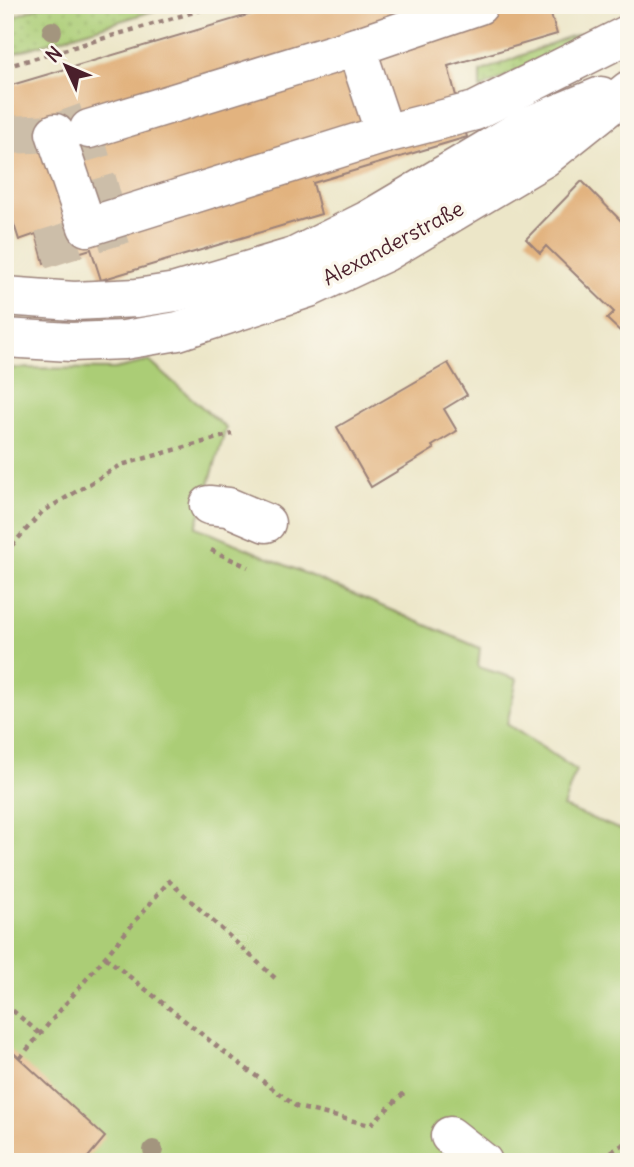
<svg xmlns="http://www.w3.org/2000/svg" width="634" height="1167" font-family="Delius,sans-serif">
	<defs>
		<pattern id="grass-dots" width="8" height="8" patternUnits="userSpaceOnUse" patternTransform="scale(1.75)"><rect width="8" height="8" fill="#abcd76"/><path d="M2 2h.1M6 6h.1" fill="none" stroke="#95b066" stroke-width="1.8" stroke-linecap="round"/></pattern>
	</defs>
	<rect width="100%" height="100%" fill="#fbf7ec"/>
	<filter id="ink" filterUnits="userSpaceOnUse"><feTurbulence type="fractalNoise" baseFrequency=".0143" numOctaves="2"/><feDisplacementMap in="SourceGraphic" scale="14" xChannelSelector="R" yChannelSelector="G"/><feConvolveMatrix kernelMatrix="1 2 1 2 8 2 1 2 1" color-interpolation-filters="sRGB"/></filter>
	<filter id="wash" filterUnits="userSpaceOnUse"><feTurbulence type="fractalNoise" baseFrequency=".00686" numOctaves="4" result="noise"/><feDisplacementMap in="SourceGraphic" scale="28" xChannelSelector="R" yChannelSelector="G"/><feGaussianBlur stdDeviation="1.57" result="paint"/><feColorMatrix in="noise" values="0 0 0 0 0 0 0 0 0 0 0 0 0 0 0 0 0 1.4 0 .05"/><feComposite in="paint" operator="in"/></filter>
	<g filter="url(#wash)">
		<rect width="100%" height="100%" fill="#ece6c8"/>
		<g fill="url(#grass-dots)" stroke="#7a7650" stroke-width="2">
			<polygon points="43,5 173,5 5,56 5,20"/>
			<polygon points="604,28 480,89 480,72 568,37"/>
		</g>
		<polygon fill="#abcd76" stroke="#7a7650" stroke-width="2" points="149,361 226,428 196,527 480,648 478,667 517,679 507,724 576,770 563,807 629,833 629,1162 5,1162 5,368 115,369"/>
		<g id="blocks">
			<g fill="#e2b37f">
				<polygon points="282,5 548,5 557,34 448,66 467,137 313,183 321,214 101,280 91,249 44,263 36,234 19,240 5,196 5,152 11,151 5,131 5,87"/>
				<polygon points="582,181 629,229 629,326 622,333 607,319 614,312 546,246 540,253 526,239"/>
				<polygon points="448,363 467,395 444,409 457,431 432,446 434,449 371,487 337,427"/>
				<polygon points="5,1045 105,1137 84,1162 5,1162"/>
			</g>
		</g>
	</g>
	<g filter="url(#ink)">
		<use href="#blocks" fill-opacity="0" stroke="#9b827a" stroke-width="2"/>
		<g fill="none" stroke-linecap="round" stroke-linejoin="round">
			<g stroke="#ccbea9" stroke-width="38" stroke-dasharray="38 19" stroke-linecap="butt">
				<polyline points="81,124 111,228"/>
				<polyline points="6,135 55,133 86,122"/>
				<polyline points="41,250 124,224"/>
			</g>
			<defs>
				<g id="minor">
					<polyline points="356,47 385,134"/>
					<polyline points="89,129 356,47 479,5"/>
					<polyline points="55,133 87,227 385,134 475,111 629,34"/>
					<polyline points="5,296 74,301 137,298 176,292 294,257 368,220 525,127 601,96"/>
					<polyline points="5,338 71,342 124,340 178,331 309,288 386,252 544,158 629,90"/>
					<polyline points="209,505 228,507 266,523"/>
					<polyline points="450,1136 483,1162"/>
				</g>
			</defs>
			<use href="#minor" stroke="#9b827a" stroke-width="41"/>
			<g stroke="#9b827a" stroke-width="4.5" stroke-dasharray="5 5" stroke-linecap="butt">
				<polyline points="5,67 218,5"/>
				<polyline points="5,226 14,224"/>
				<polyline points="211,550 248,567"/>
				<polyline points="5,553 42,512 121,465 232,434"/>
				<polyline points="105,957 219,1048 297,1107 370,1125 404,1093"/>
				<polyline points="5,1004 39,1033"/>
				<polyline points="20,1058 169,881 275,978"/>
				<polyline points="594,1162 629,1141"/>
			</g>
			<use href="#minor" stroke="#fff" stroke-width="38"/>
		</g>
		<g fill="#a3957e">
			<circle cx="52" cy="31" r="10"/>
			<circle cx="153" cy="1150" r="10"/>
		</g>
	</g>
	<g text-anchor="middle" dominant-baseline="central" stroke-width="7" stroke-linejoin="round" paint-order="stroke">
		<g font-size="21" fill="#4a1f2b" stroke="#fbf7ec">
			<text transform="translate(393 243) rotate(-28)">Alexanderstraße</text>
		</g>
	</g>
	<rect width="634" height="1167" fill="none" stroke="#fbf7ec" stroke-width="28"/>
	<g transform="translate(66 66) rotate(314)" stroke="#fbf7ec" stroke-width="5" paint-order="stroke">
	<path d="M0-5L12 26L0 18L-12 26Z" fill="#4a1f2b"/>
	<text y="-10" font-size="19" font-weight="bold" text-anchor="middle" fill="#4a1f2b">N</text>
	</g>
</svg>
